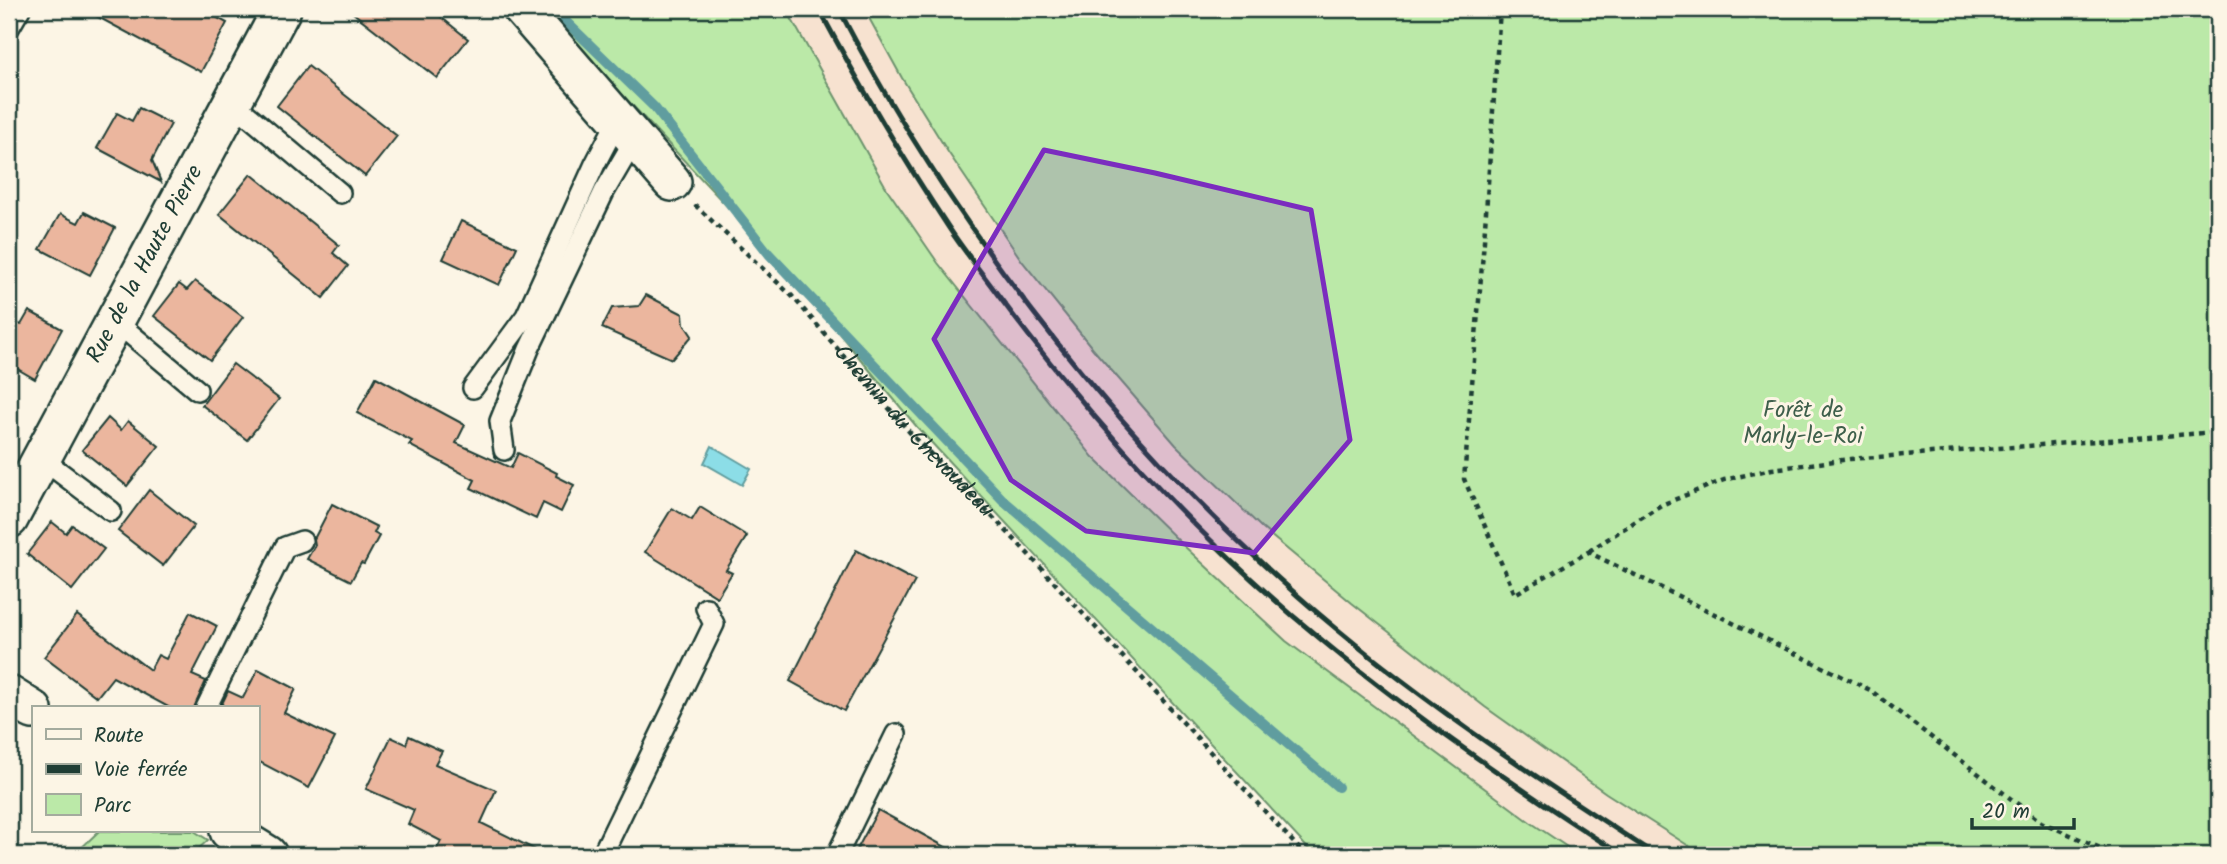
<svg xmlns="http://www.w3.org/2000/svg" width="2227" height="864" font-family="Kalam,sans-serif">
	<rect width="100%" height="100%" fill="#fcf5e5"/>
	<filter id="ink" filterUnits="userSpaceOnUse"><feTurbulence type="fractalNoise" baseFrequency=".0143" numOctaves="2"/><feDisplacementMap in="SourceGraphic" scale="14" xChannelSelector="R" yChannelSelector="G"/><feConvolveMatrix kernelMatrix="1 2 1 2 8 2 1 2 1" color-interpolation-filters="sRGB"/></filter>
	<g filter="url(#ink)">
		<polygon fill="#f7e2d0" points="786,9 864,9 902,78 948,152 1022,261 1093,349 1175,445 1263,529 1352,603 1485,707 1606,793 1703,855 1579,855 1530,822 1286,641 1182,544 1093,457 938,263 887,189"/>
		<g fill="#bbe9a8" stroke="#6d936e" stroke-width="2">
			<polygon points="542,9 786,9 887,189 938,263 1093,457 1182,544 1286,641 1530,822 1579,855 1314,855 917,427 782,265"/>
			<polygon points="864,9 2218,9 2218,855 1703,855 1606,793 1485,707 1352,603 1263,529 1176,445 1093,349 1022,261 948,152 902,78"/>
			<polygon points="99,831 194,831 208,840 192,855 74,855"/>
		</g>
		<polygon fill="#8cdde7" stroke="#609d9f" stroke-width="2" points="712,446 751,469 742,485 704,463"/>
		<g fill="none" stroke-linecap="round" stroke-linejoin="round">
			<polyline stroke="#609d9f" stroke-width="10" points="553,9 654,107 769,254 1003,500 1338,787"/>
		</g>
		<g fill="#ebb69e" stroke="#1f3d34" stroke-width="2">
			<polygon points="83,9 201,9 227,23 201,72"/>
			<polygon points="348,9 431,9 468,39 437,78"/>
			<polygon points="308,66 397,136 365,176 277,106"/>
			<polygon points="139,108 171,124 152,160 161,182 97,148 117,113 132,121"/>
			<polygon points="251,174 339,245 333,253 348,266 323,298 219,214"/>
			<polygon points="84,212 115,228 90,275 40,249 60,214 78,223"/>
			<polygon points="461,221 517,247 499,285 443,259"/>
			<polygon points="195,281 243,317 210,360 154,316 179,284 187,290"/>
			<polygon points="646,295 683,314 684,324 692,336 672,359 602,328 612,308 639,306"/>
			<polygon points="29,311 62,329 35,379 9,364 9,318 21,325"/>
			<polygon points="233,364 279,399 247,440 202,405"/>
			<polygon points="376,377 465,425 456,443 511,468 518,453 557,473 556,476 574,485 561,512 543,503 536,519 471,488 475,480 409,445 412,441 357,413"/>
			<polygon points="108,418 121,430 128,421 159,446 127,486 82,450"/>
			<polygon points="149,490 194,526 163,566 118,531"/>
			<polygon points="332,504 377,527 374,533 379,536 364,564 361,563 351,581 307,559 315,545 314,539"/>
			<polygon points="700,507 747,536 726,570 732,573 717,597 645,552 672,508 692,520"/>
			<polygon points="52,522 66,533 72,525 104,549 72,590 27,554"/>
			<polygon points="856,550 915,581 844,711 790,681"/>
			<polygon points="190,612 217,626 192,675 206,681 194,708 170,708 113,677 97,697 44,657 77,615 150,670 158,655 166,659"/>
			<polygon points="258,669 296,689 284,713 335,738 309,788 258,761 257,763 257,708 220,708 228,691 243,698"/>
			<polygon points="409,736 442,751 435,764 496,790 481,823 546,855 434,855 441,841 408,824 414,810 366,789 391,737 406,744"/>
			<polygon points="878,810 960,855 854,855"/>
		</g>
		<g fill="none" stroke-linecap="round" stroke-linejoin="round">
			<defs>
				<g id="service">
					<polyline points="9,28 20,9"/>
					<polyline points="232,102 340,193"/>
					<polyline points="115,321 197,390"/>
					<polyline points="473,388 526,316 595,164 618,120"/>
					<polyline points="504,450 500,421 529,349 604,192 635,139"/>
					<polyline points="41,458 111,511"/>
					<polyline points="206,708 285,547 302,541"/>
					<polyline points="602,855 714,624 706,608"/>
					<polyline points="837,855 896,734"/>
				</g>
				<g id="minor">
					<polyline points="522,9 672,182"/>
					<path id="s2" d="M9,519L282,9"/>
					<polyline points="9,695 33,710"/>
					<polyline points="229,831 268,855"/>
				</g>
			</defs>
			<use href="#service" stroke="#1f3d34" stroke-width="24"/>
			<use href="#minor" stroke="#1f3d34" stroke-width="42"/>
			<g stroke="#1f3d34" stroke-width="4.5" stroke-dasharray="5 5" stroke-linecap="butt">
				<polyline points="1500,9 1484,241 1464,479 1515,594 1588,552 1870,690 2041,822 2116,855"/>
				<path id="s1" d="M695,205L792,296L913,436L1018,543L1305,855"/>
				<polyline points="1589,551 1661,505 1724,480 1772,469 1850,459 2218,432"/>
			</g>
			<use href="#service" stroke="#fcf5e5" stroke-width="19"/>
			<use href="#minor" stroke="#fcf5e5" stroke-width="37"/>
			<g stroke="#1f3d34" stroke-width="5">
				<path d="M819,9C859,84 902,157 949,228C964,251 982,273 998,295C1092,422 1201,541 1323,641C1417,719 1519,789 1622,855"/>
				<path d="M839,9C870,71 907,131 945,189C1045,339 1162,476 1297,595C1408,693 1532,775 1656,855"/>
			</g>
		</g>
	</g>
	<path fill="#7b2cbf" fill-opacity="0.2" stroke="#7b2cbf" stroke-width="5" stroke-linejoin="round" d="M1044,150L1155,173L1311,210L1350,440L1254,553L1086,531L1011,480L934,339Z"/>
	<g text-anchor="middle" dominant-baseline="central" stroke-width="6" stroke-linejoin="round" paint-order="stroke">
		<g font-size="23" fill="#1f3d34" stroke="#fcf5e5">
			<text stroke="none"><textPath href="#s2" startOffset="289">Rue de la Haute Pierre</textPath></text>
			<text stroke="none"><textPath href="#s1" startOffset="315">Chemin du Chevaudeau</textPath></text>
		</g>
		<g font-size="23" fill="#3e5f4b" stroke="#fcf5e5">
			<text x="1803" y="411">Forêt de<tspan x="1803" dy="26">Marly-le-Roi</tspan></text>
		</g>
	</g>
	<rect width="2227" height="864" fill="none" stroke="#fcf5e5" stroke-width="35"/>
	<rect x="18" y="18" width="2192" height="829" fill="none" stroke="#1f3d34" stroke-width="2.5" filter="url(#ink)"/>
	<rect x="32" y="706" width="228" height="126" fill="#fcf5e5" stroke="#a4ab9e" stroke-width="2"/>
	<rect x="46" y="729" width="35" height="10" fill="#fcf5e5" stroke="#a4ab9e" stroke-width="2"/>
	<text x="94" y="742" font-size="21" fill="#1f3d34">Route</text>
	<rect x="46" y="764" width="35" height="10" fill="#1f3d34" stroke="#a4ab9e" stroke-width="2"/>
	<text x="94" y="776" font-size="21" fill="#1f3d34">Voie ferrée</text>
	<rect x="46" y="794" width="35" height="21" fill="#bbe9a8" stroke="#a4ab9e" stroke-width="2"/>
	<text x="94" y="812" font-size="21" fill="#1f3d34">Parc</text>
	<path d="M1972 818v10h102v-10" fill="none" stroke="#1f3d34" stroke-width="3.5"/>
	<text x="1982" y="818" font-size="21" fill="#1f3d34" stroke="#fcf5e5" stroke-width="5" paint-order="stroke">20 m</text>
</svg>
